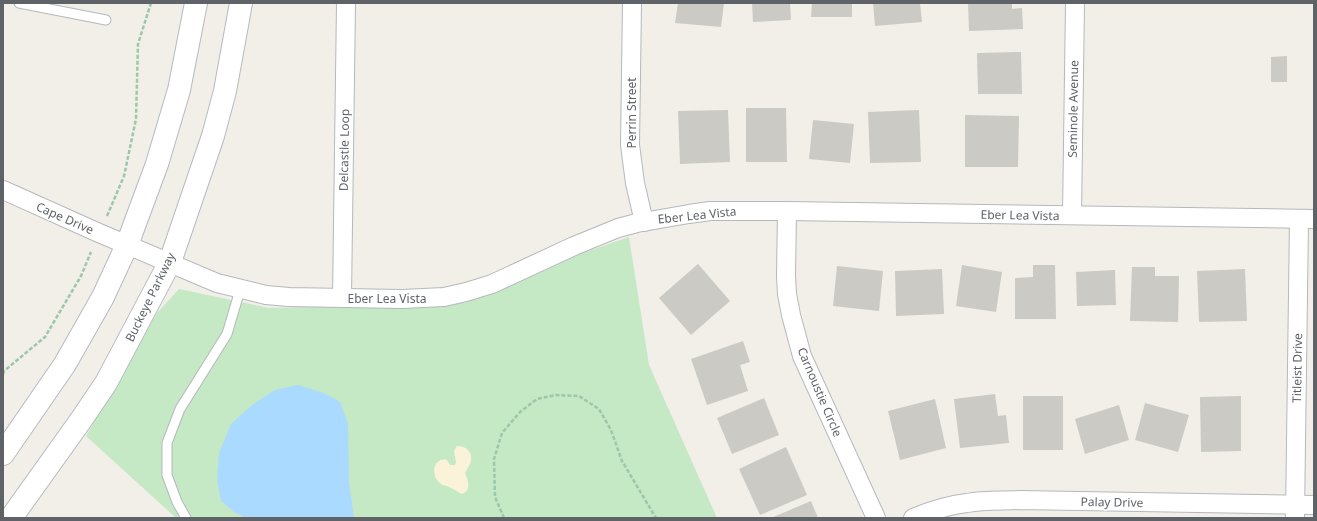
<svg xmlns="http://www.w3.org/2000/svg" width="1317" height="521" font-family="'Noto Sans',sans-serif">
	<rect width="100%" height="100%" fill="#f1efe8"/>
	<polygon fill="#c5e8c5" points="629,237 649,365 717,518 176,518 86,436 157,313 179,289 269,308 465,303 560,261"/>
	<path fill="#fbf3d9" d="M457,446C466,446 473,452 471,461C470,465 467,469 465,473C468,481 472,490 462,494C458,493 455,489 451,488C446,485 441,486 437,480C431,472 435,457 447,460L450,465H455L456,462L454,451Z"/>
	<polygon fill="#aadaff" points="298,385 324,393 340,402 348,424 349,483 354,518 247,518 234,512 221,501 217,479 219,453 231,424 252,405 275,390"/>
	<g fill="#cccac5">
		<polygon points="678,3 724,3 721,27 675,23"/>
		<polygon points="752,3 790,3 791,20 753,22"/>
		<polygon points="812,3 852,3 852,17 811,17"/>
		<polygon points="873,3 920,3 922,22 875,26"/>
		<polygon points="968,3 1012,3 1012,9 1022,8 1023,29 969,31"/>
		<polygon points="1021,52 1022,94 978,94 977,53"/>
		<polygon points="1287,56 1287,82 1271,82 1271,57"/>
		<polygon points="746,108 786,108 787,162 746,162"/>
		<polygon points="728,110 730,162 680,164 678,111"/>
		<polygon points="919,110 921,162 870,163 868,112"/>
		<polygon points="965,115 1019,116 1018,167 965,167"/>
		<polygon points="813,120 854,124 850,163 809,159"/>
		<polygon points="698,264 730,301 691,335 659,298"/>
		<polygon points="962,265 1002,272 996,312 956,306"/>
		<polygon points="1033,265 1055,265 1056,319 1015,319 1015,278 1033,277"/>
		<polygon points="837,266 883,271 879,311 833,306"/>
		<polygon points="1132,267 1155,267 1155,276 1179,276 1178,322 1130,321"/>
		<polygon points="942,269 944,314 896,316 895,271"/>
		<polygon points="1245,269 1247,321 1199,322 1197,271"/>
		<polygon points="1115,270 1116,305 1077,306 1076,272"/>
		<polygon points="743,341 750,362 740,365 748,391 707,405 691,359"/>
		<polygon points="995,394 998,416 1006,415 1009,443 960,448 954,399"/>
		<rect x="1023" y="396" width="40" height="54"/>
		<polygon points="1241,396 1241,451 1201,452 1200,397"/>
		<polygon points="764,398 779,435 732,454 717,418"/>
		<polygon points="935,399 946,448 900,460 888,411"/>
		<polygon points="1145,403 1189,415 1178,452 1135,440"/>
		<polygon points="1119,405 1129,440 1085,454 1075,419"/>
		<polygon points="786,447 807,495 760,515 739,469"/>
		<polygon points="811,501 818,518 771,518"/>
	</g>
	<g fill="none" stroke-linecap="round" stroke-linejoin="round">
		<defs>
			<g id="lane">
				<polyline points="19,3 106,20"/>
				<polyline points="186,518 177,502 167,475 167,443 180,409 227,334 240,290"/>
			</g>
			<g id="street">
				<polyline points="632,3 630,145 635,183 644,222"/>
				<polyline points="3,190 99,233 217,283 266,295 289,297 402,299 444,297 466,292 492,284 574,246 618,228 637,223 689,214 710,211 787,211 1314,219"/>
				<polyline points="787,211 786,276 787,294 791,315 802,356 876,518"/>
				<polyline points="1072,215 1075,3"/>
				<polyline points="342,298 346,3"/>
				<path d="M913,518C930,511 949,505 967,503C985,500 1003,501 1020,500L1314,505"/>
				<polyline points="1295,518 1299,219"/>
			</g>
			<g id="secondary">
				<polyline points="3,454 65,364 103,297 127,245 157,164 179,90 196,3"/>
				<polyline points="11,518 81,420 106,383 170,262 213,136 225,91 241,3"/>
			</g>
		</defs>
		<use href="#lane" stroke="#b5b8bc" stroke-width="11"/>
		<use href="#street" stroke="#b5b8bc" stroke-width="20"/>
		<use href="#secondary" stroke="#b6babf" stroke-width="24"/>
		<g stroke="#9cc7a9" stroke-width="2.5" stroke-dasharray="4 2" stroke-linecap="butt">
			<polyline points="107,216 124,176 136,119 138,44 151,3"/>
			<polyline points="3,374 4,371 45,337 81,276 91,252"/>
			<polyline points="504,518 495,497 494,459 502,433 520,412 537,399 556,395 579,396 599,409 611,430 622,461 656,518"/>
		</g>
		<use href="#lane" stroke="#fff" stroke-width="9"/>
		<use href="#street" stroke="#fff" stroke-width="18"/>
		<use href="#secondary" stroke="#fff" stroke-width="22"/>
	</g>
	<g text-anchor="middle" dominant-baseline="central" stroke-width="3" stroke-linejoin="round" paint-order="stroke">
		<g font-size="12" fill="#5f6368" stroke="#fff">
			<text transform="translate(1073 109) rotate(-89)">Seminole Avenue</text>
			<text transform="translate(631 113) rotate(-90)">Perrin Street</text>
			<text transform="translate(344 150) rotate(-89)">Delcastle Loop</text>
			<text transform="translate(697 215) rotate(-6)">Eber Lea Vista</text>
			<text transform="translate(1020 215) rotate(1)">Eber Lea Vista</text>
			<text transform="translate(65 218) rotate(24)">Cape Drive</text>
			<text transform="translate(150 297) rotate(-64)">Buckeye Parkway</text>
			<text x="387" y="298">Eber Lea Vista</text>
			<text transform="translate(1297 368) rotate(-89)">Titleist Drive</text>
			<text transform="translate(820 392) rotate(67)">Carnoustie Circle</text>
			<text transform="translate(1112 502) rotate(1)">Palay Drive</text>
		</g>
	</g>
	<rect width="1317" height="521" fill="none" stroke="#5f6368" stroke-width="8"/>
</svg>
